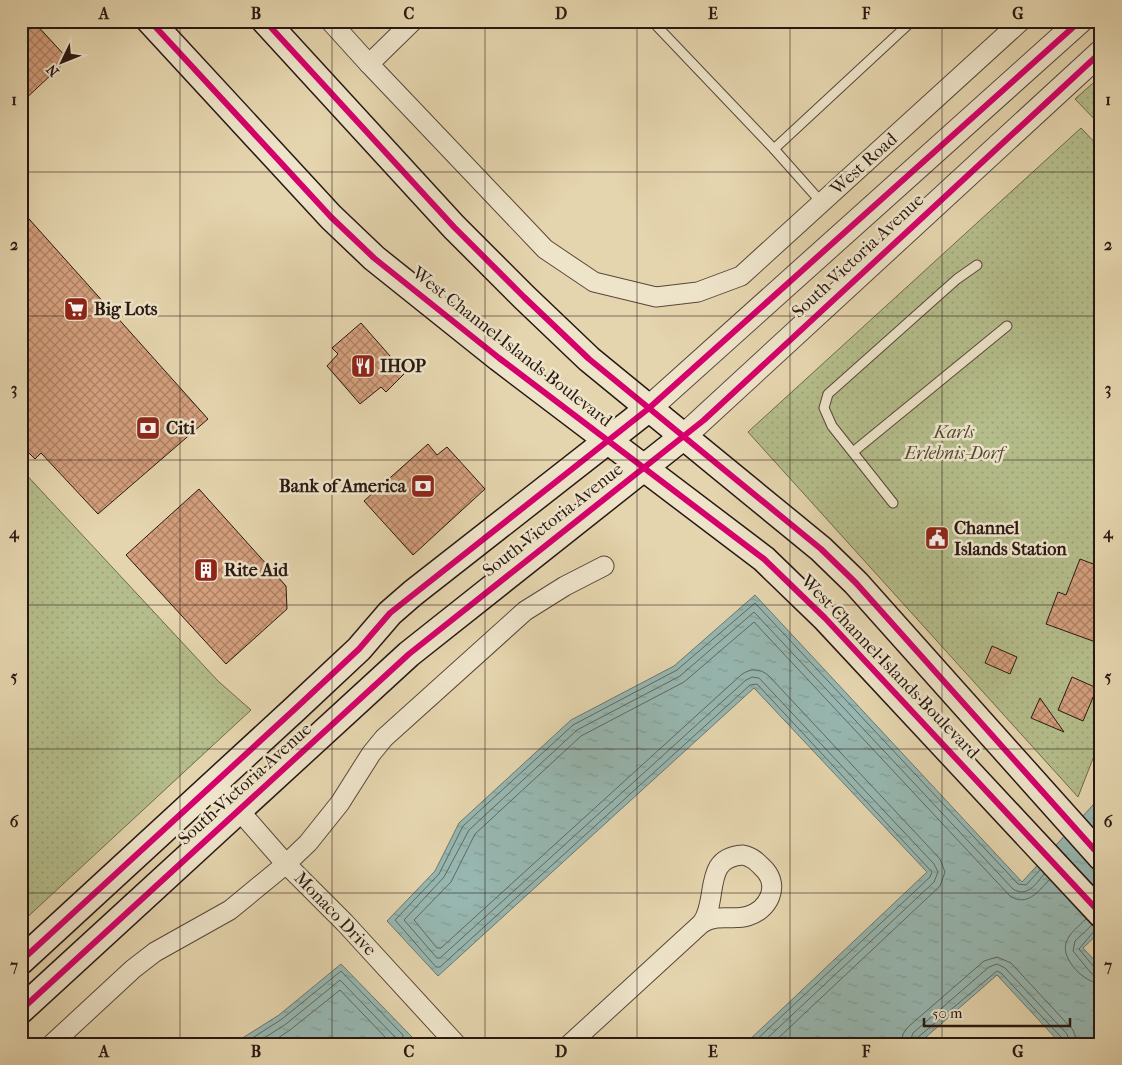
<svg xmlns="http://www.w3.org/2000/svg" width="1122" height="1065" font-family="'IM FELL French Canon',serif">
	<defs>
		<pattern id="park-dots" width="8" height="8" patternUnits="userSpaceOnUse" patternTransform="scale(1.25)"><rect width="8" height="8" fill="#b4bd8b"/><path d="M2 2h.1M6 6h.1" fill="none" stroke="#9ba277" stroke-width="1.8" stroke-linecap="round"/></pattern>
		<pattern id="water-ripples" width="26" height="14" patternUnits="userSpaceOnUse" patternTransform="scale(1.25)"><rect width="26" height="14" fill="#97b8b2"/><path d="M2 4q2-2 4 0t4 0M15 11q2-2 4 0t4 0" fill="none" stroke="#829d98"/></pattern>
		<pattern id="building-cross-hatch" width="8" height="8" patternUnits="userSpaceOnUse" patternTransform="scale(1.25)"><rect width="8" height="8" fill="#d49f7d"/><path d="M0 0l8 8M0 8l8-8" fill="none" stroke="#ac8165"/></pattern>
	</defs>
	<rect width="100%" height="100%" fill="#e5d5ae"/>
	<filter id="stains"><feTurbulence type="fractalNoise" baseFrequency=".004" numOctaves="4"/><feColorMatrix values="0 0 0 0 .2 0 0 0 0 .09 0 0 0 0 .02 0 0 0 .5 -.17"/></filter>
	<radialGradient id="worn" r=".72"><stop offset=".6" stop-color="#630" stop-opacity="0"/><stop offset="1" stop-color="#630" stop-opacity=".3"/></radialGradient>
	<g fill="url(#park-dots)" stroke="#6e6a4e">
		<polygon points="1101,76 1101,126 1075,99"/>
		<polygon points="1081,128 1101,149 1101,738 1078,797 748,432"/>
		<polygon points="21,469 218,681 251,710 21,923"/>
	</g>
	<g fill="url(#water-ripples)" stroke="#6b7872">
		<polygon points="755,595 1022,882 1093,805 1101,784 1101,931 1083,948 1101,967 1101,1044 1061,1044 997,975 918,1044 745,1044 927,872 754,688 438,976 387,921 435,871 459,823 571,720 674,666"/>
		<polygon points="341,964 412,1037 404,1044 233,1044 279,1015"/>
	</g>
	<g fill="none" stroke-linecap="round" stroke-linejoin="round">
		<g stroke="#606862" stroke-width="1">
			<path d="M1086,919C1079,926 1069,933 1066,943C1061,960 1085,983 1101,984"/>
			<polyline points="1092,925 1075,941 1073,951 1091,973 1101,976"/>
			<polyline points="1101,928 1095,930 1079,949 1095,968 1101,970"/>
			<polyline points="243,1044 282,1019 341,971 403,1035 402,1044"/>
			<polyline points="255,1044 286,1024 340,980 395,1037 395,1044"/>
			<polyline points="269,1044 290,1030 340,990 387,1039 388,1044"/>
			<polyline points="752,1044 930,877 932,872 757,684 750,685 440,967 436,967 395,920 439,874 463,826 573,725 677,670 755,603 1018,884 1026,885 1040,870"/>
			<path d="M761,1044L934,882L938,872L934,864L759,678L752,677L746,680L440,958H437L404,920L444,877L469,830L577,730L680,676L754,612L1013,889C1027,898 1036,884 1044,874"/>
			<path d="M772,1044L940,886L945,872L940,859L769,676C760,668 750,668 741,675L441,948H437L414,920L451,882L475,834L581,736L684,682L754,622L1010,896C1027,907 1038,892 1049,880"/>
			<polyline points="901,1044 903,1034 908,1027 984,961 997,957 1011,963 1073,1030 1078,1044"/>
			<polyline points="909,1044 913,1033 989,967 997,964 1005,968 1067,1034 1070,1044"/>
			<polyline points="915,1044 917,1038 997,971 1001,973 1062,1038 1064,1044"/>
		</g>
	</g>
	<g fill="url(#building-cross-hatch)" stroke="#291812">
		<polygon points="27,21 33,21 68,59 21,103 21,27"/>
		<polygon points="21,210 208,419 98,514 41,453 35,459 21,445"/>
		<polygon points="361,323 405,373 386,392 381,387 360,404 327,366 338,354 332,348"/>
		<polygon points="428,444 437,455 447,447 485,489 413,555 364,501"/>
		<polygon points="199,489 286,586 287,609 226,664 126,555"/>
		<polygon points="1080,559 1101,567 1101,644 1046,624 1058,592 1066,595"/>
		<polygon points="992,646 1017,657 1010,674 985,663"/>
		<polygon points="1072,677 1097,688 1083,721 1058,710"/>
		<polygon points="1040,698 1064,732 1031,718"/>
	</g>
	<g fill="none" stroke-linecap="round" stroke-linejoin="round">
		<defs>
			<g id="service">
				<polyline points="652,21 774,149 822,203"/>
				<polyline points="774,149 912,21"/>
				<polyline points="853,452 1007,326"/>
				<polyline points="893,503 832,426 824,408 828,394 957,279 977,265"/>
			</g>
			<g id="minor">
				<polyline points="330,21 369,64"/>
				<polyline points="413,21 369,64 545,249 594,282 656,297 698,292 741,276 1021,21"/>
				<polyline points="215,783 286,864 345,923 456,1044"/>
				<path d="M743,855C753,857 758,863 765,870C780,887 768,910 748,916C732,921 720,913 702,923C719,900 702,857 743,855Z"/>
				<polyline points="52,1044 133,969 155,952 230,910 286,864 308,843 340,803 371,754 384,738 525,611 565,586 604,566"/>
				<polyline points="570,1044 702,923"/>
			</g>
			<g id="tertiary">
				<polyline points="648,409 1080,21"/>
				<polyline points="684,436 1101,52"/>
			</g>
			<g id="secondary">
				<polyline points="150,21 331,217 374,258 499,358 764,559 825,618 1101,914"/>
				<polyline points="265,21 454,227 524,297 589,359 821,549 856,583 1101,857"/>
				<polyline points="21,961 296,708 359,649 390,613 413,593 648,409"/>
				<polyline points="21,1010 409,654 684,436"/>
			</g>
		</defs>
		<use href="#service" stroke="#584739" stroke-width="11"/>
		<use href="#minor" stroke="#584739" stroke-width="21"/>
		<use href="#tertiary" stroke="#584739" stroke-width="26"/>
		<use href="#secondary" stroke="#291812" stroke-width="29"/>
		<use href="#service" stroke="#eee4ca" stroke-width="9"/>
		<use href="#minor" stroke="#eee4ca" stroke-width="19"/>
		<use href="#tertiary" stroke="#eee4ca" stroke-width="24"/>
		<use href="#secondary" stroke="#eee4ca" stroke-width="26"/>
		<defs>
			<g id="cycleway">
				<polyline points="150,21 331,217 374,258 499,358 764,559 825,618 1101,914"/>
				<polyline points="265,21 454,227 524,297 589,359 821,549 856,583 1101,857"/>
				<polyline points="21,961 296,708 359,649 390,613 648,409 1080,21"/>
				<polyline points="21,1010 409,654 704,420 1101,52"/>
			</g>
		</defs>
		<use href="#cycleway" stroke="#eee4ca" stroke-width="9"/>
		<use href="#cycleway" stroke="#d6006c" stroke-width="6"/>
	</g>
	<path fill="none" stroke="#291812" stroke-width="1" stroke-opacity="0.55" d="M180,21V1044M332,21V1044M485,21V1044M637,21V1044M790,21V1044M942,21V1044M21,172H1101M21,316H1101M21,460H1101M21,605H1101M21,749H1101M21,893H1101"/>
	<defs>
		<symbol id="supermarket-square" viewBox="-11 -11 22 22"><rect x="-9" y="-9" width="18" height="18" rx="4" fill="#8f2418" stroke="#eee4ca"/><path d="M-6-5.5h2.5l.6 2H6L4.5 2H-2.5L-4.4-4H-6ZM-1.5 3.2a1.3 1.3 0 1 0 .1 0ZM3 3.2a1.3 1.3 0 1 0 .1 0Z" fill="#fff"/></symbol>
		<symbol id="restaurant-square" viewBox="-11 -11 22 22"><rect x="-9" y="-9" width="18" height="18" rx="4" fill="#8f2418" stroke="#eee4ca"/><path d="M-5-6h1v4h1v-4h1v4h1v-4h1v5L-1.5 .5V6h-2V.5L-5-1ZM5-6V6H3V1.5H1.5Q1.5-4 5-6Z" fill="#fff"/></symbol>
		<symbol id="bank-square" viewBox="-11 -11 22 22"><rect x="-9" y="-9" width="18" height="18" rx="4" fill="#8f2418" stroke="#eee4ca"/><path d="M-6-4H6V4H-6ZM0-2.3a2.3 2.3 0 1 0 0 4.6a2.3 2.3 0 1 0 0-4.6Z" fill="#fff"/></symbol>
		<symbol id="civic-square" viewBox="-11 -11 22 22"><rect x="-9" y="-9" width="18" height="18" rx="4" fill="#8f2418" stroke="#eee4ca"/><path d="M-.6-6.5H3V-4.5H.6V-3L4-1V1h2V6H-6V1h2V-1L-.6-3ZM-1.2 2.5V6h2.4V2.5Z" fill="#fff"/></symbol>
		<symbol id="building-square" viewBox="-11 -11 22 22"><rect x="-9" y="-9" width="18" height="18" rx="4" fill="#8f2418" stroke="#eee4ca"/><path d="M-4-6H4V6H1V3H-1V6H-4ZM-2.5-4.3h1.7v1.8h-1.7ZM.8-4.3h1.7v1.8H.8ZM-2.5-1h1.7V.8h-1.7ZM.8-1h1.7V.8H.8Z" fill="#fff"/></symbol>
	</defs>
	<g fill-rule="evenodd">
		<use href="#supermarket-square" x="62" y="295" width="28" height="28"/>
		<use href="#restaurant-square" x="349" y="352" width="28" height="28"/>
		<use href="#bank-square" x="134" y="414" width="28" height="28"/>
		<use href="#bank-square" x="409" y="472" width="28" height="28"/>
		<use href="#civic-square" x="923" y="524" width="28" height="28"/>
		<use href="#building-square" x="192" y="556" width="28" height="28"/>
	</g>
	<g text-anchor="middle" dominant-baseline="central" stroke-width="5" stroke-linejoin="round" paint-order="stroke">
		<g font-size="18" fill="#291812" stroke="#eee4ca">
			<text transform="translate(864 164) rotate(-42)">West Road</text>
			<text transform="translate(858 256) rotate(-43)">South Victoria Avenue</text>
			<text transform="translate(512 347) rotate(38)">West Channel Islands Boulevard</text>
			<text transform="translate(553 520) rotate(-38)">South Victoria Avenue</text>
			<text transform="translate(890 667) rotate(46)">West Channel Islands Boulevard</text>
			<text transform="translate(245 784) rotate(-42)">South Victoria Avenue</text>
			<text transform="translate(335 914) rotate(46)">Monaco Drive</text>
		</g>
		<g font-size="18" font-weight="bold" fill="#291812" stroke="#eee4ca" text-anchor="start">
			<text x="94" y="309">Big Lots</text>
			<text x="380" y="366">IHOP</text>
			<text x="166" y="428">Citi</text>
			<text x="406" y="486" text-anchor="end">Bank of America</text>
			<text x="954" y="528">Channel<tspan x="954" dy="21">Islands Station</tspan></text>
			<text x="224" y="570">Rite Aid</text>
		</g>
		<g font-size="18" font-style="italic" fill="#534a36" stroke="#eee4ca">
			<text x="954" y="432">Karls<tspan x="954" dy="21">Erlebnis-Dorf</tspan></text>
		</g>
	</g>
	<rect width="1122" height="1065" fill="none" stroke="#e5d5ae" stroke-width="55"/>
	<g transform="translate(62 62) rotate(227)" stroke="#eee4ca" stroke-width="4" paint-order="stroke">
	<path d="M0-4L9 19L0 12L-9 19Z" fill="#291812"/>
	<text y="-8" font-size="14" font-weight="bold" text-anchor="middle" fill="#291812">N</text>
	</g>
	<path d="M924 1018v8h146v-8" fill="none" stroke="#291812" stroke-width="2.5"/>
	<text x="932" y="1018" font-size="15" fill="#291812" stroke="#eee4ca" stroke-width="4" paint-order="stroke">50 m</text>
	<rect x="28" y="28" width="1066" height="1010" fill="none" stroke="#291812" stroke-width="2"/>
	<g font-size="16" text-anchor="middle" font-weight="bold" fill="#291812">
		<text x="104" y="19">A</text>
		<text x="256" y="19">B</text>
		<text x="409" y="19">C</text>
		<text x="561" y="19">D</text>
		<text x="713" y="19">E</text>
		<text x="866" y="19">F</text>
		<text x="1018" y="19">G</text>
		<text x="14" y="105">1</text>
		<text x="1108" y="105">1</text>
		<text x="14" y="250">2</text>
		<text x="1108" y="250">2</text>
		<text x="14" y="394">3</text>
		<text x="1108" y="394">3</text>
		<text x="14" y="538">4</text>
		<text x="1108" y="538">4</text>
		<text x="14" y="682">5</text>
		<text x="1108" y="682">5</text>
		<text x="14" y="827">6</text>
		<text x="1108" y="827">6</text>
		<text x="14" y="971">7</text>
		<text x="1108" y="971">7</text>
		<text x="104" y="1057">A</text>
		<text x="256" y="1057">B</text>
		<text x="409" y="1057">C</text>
		<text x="561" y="1057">D</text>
		<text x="713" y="1057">E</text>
		<text x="866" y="1057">F</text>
		<text x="1018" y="1057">G</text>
	</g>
	<rect width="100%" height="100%" filter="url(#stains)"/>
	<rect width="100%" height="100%" fill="url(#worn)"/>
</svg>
